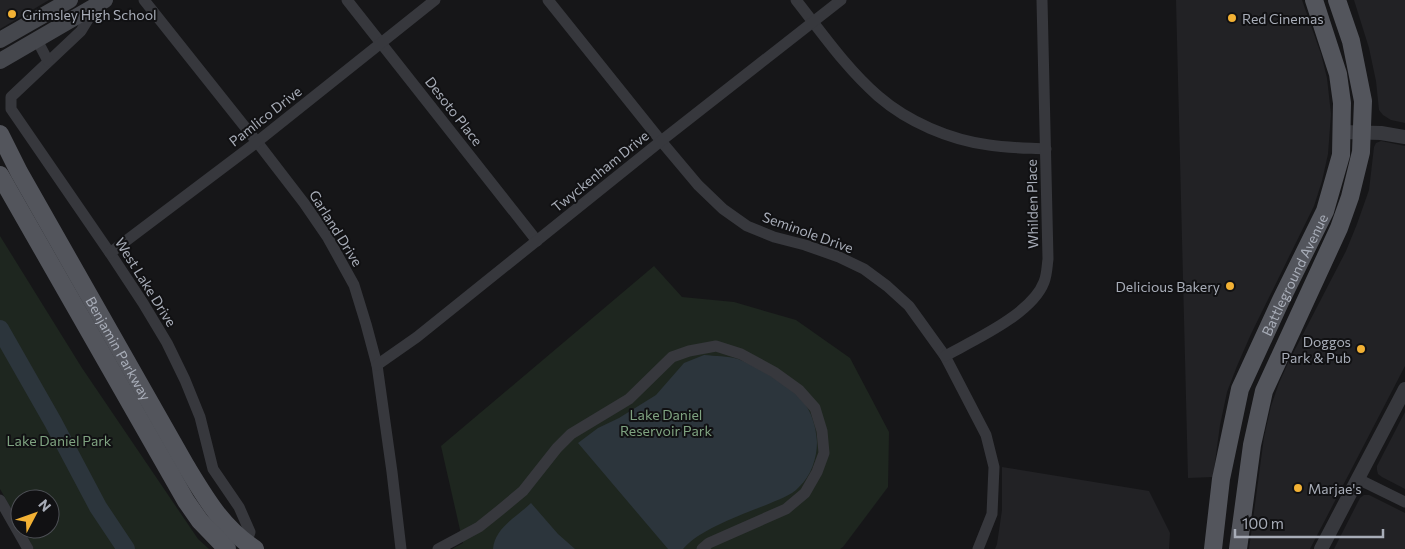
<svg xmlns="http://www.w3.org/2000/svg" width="1405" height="549" font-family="Commissioner,sans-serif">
	<rect width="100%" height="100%" fill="#161618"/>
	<g fill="#222225">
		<polygon points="0,0 49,0 0,29"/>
		<polygon points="1176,0 1302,0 1321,54 1327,78 1331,114 1328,154 1322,181 1314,206 1251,334 1237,366 1227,392 1220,425 1213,477 1188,478"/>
		<polygon points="1354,0 1405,0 1405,123 1391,120 1383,115 1379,110 1376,81 1369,48"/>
		<polygon points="1381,141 1405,146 1405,366 1310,549 1249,549 1264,437 1271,406 1279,383 1288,363 1346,251 1357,224 1369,190 1374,147 1376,143"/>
		<polygon points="1405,412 1405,489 1382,477 1378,474 1377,470 1377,466"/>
		<polygon points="1002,467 1149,491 1170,533 1169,549 995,549 997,544 1002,510"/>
		<polygon points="1364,495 1369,495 1405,513 1405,549 1334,549 1360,498"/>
	</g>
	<g fill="#1e261f">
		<polygon points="0,236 82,368 198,539 209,549 34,549 23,529 50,529 50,499 20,499 20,524 0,489"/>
		<polygon points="654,266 682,297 734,302 796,320 850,358 889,432 888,487 843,547 840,549 452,549 463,543 441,446"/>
	</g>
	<g fill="#2c353c">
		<path d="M704,355C715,356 728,356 738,359C758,367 787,384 802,400C812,412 816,427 817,442C817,458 811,476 799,487C791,496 777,500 766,505C741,515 700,529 683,549H668L578,443L598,428L619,418L656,395L684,363Z"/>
		<path d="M531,503L558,534L575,549H493C495,527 517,517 531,503Z"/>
	</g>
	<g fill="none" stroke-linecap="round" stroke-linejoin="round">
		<polyline stroke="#2c353c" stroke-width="18" points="0,329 53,422 98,507 126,549"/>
		<g stroke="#37383d" stroke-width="11">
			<polyline points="144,0 257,142 304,203 328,238 354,285 366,324 377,365 392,472 401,549"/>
			<polyline points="347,0 537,241"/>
			<polyline points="548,0 661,141 698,185 723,209 747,226 774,237 805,245 839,257 864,269 887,286 909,306 945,356 986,435 994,467 992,514 978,549"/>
			<path d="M796,0C822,33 846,68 878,96C908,122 950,140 989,145C1007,148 1027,148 1046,149"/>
			<polyline points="95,8 81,31 11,97 11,109 110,253 143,303 167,343 185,380 200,417 213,469 239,507 250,532 246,543"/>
			<polyline points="37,40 48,61"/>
			<polyline points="110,253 257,142 435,0"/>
			<path d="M945,356C974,340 1032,314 1044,282C1047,275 1047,266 1048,259L1042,0"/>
			<polyline points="377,365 417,337 661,141 841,0"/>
			<polyline points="1358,479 1405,502"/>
			<polyline points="0,500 28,549"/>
			<polyline points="438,549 479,527 499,511 523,491 557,448 571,434 629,399 672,357 689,351 716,346 741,354 774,372 799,390 815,408 822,431 824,453 817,472 805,493 786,509 709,543 702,549"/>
		</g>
		<g stroke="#37383d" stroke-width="14">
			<polyline points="1342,132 1381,133 1405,137"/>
			<polyline points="1321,549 1405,389"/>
		</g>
		<g stroke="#45474d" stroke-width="16">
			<polyline points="0,40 70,0"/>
			<polyline points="0,61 105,0"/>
		</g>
		<g stroke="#53555c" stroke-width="18">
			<path id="s1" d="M0,134L19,172L186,466C206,499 222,527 255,549"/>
			<polyline points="0,175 186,501 200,521 227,549"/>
			<path id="s2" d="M1213,549L1221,479L1240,389L1281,300L1325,211L1341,155L1342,103L1338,74L1314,0"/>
			<polyline points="1238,549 1252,445 1264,391 1339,228 1350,197 1361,152 1363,101 1351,41 1337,0"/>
		</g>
	</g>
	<g fill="#f2b134" stroke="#111113" stroke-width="2">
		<circle cx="12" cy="14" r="5"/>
		<circle cx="1232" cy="18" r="5"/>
		<circle cx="1230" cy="286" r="5"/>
		<circle cx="1361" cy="349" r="5"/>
		<circle cx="1298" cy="488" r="5"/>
	</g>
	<g text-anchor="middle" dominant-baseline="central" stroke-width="4" stroke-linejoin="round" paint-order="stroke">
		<g font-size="14" fill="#a8adb8" stroke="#111113" text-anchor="start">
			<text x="22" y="14">Grimsley High School</text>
			<text x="1242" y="18">Red Cinemas</text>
			<text x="1220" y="286" text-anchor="end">Delicious Bakery</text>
			<text x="1351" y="341" text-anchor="end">Doggos<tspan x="1351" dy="16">Park &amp; Pub</tspan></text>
			<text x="1308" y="488">Marjae's</text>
		</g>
		<g font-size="14" fill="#a8adb8" stroke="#111113">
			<text transform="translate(454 111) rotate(52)">Desoto Place</text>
			<text transform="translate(265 116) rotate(-38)">Pamlico Drive</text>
			<text transform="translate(600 171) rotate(-39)">Twyckenham Drive</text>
			<text transform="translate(1032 204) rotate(-91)">Whilden Place</text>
			<text transform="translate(336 228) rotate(58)">Garland Drive</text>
			<text transform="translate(808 232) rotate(20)">Seminole Drive</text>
			<text stroke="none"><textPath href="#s2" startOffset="289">Battleground Avenue</textPath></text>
			<text transform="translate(146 282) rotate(58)">West Lake Drive</text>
			<text stroke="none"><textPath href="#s1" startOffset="245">Benjamin Parkway</textPath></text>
		</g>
		<g font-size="14" fill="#7fa381" stroke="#111113">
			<text x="666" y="414">Lake Daniel<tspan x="666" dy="16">Reservoir Park</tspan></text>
			<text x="59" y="440">Lake Daniel Park</text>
		</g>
	</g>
	<g transform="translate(35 514) rotate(49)"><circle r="24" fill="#111113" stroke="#4d4f55"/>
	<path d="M0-4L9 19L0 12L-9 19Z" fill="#f2b134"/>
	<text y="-8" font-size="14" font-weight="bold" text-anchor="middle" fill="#a8adb8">N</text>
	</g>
	<path d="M1235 529v8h148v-8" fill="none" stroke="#a8adb8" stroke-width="2.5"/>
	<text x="1242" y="529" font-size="15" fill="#a8adb8" stroke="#111113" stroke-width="4" paint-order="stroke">100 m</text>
</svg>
